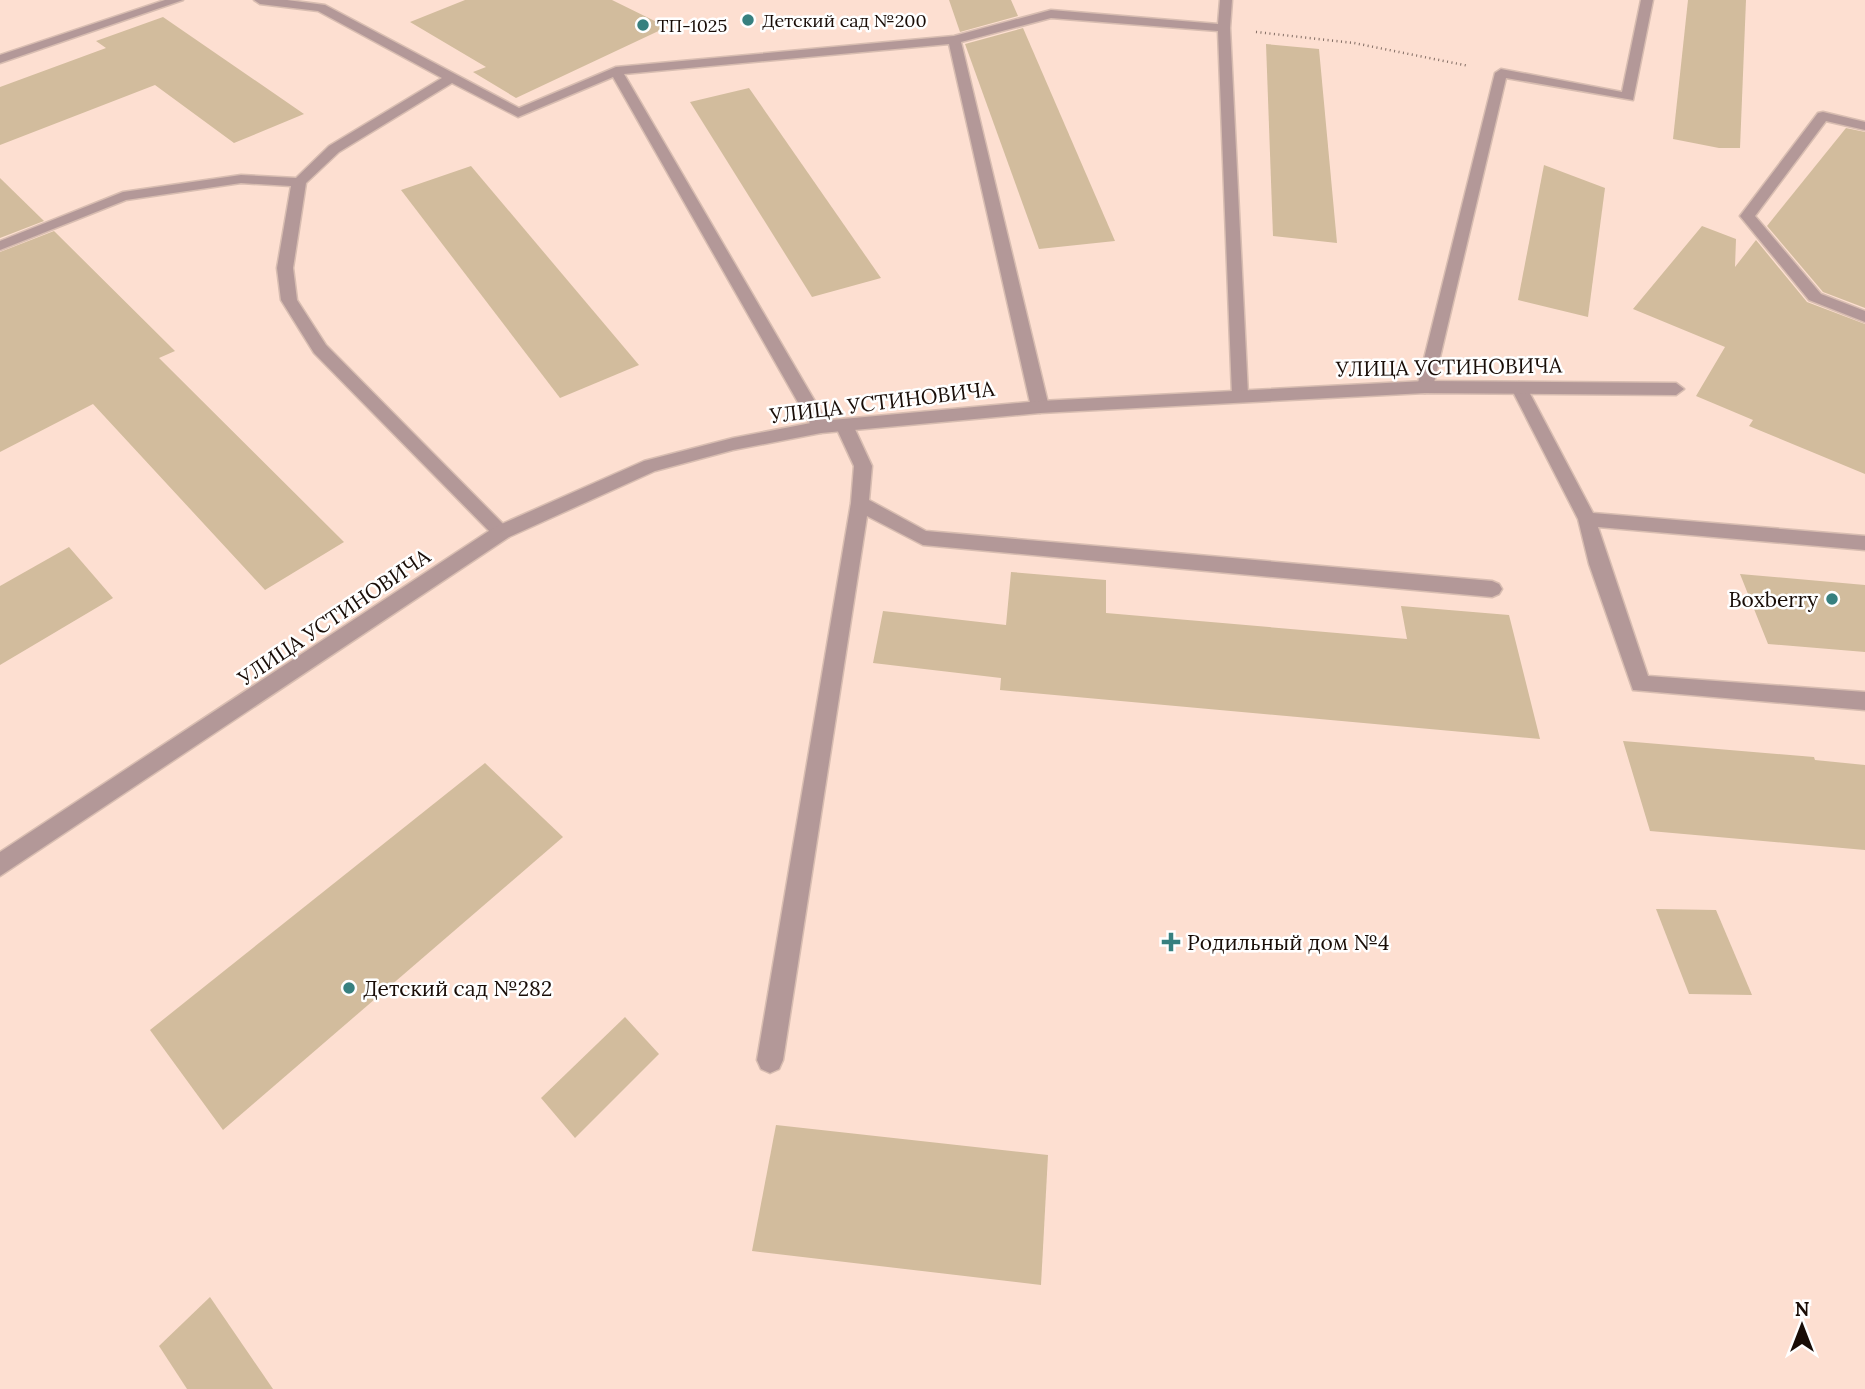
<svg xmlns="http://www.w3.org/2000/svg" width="1865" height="1389" font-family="Lora,serif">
	<rect width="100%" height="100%" fill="#fddfd1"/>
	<g fill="#d2bc9d">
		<polygon points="465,0 612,0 667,27 516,98 473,72 486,67 410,22"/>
		<polygon points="949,0 1011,0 1018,16 960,32"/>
		<polygon points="1688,0 1746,0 1740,148 1719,148 1673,139"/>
		<polygon points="163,17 304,114 234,143 155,85 0,145 0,87 106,48 96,41"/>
		<polygon points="1023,28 1115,241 1039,249 965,44"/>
		<polygon points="1266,44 1319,49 1337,243 1273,236"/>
		<polygon points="749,88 881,278 812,297 690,102"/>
		<polygon points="1846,128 1865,132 1865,308 1823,292 1767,226"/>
		<polygon points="1544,165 1605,188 1588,317 1518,300"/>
		<polygon points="471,166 639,365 560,398 401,190"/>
		<polygon points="0,178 44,221 0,238"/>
		<polygon points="1702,226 1736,239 1735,267 1756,240 1807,302 1865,324 1865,474 1749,426 1753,420 1696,396 1725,347 1633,309"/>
		<polygon points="54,231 175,351 159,358 344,542 265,590 93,404 0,452 0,252"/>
		<polygon points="69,547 113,598 0,665 0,586"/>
		<polygon points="1011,572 1106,580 1106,613 1407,639 1401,606 1509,615 1540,739 1000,690 1001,678 873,663 883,611 1006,625"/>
		<polygon points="1740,574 1865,585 1865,652 1768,644"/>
		<polygon points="1623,741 1814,757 1815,760 1865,765 1865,850 1650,831"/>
		<polygon points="485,763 563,837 223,1130 150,1030"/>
		<polygon points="1656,909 1716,910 1752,995 1689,994"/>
		<polygon points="625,1017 659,1054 575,1138 541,1098"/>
		<polygon points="776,1125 1048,1155 1041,1285 752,1251"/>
		<polygon points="210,1297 273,1389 187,1389 159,1346"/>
	</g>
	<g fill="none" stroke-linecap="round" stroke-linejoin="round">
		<defs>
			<g id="service">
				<polygon points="165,0 183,0 0,63 0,55"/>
				<polygon points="254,0 287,0 325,5 519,108 616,67 954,36 1051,10 1218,24 1220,0 1232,0 1230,28 1248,395 1240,401 1232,395 1218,31 1051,18 961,42 1049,407 1040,413 1031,407 949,44 624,74 830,427 821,433 812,427 613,77 518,117 452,83 339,152 306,183 293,268 297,300 326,345 511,532 509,537 495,537 314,353 281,300 277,268 291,186 241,183 126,200 0,250 0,241 123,192 241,175 296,178 329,146 442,78 318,11 260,4"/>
				<polygon points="1641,0 1653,0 1633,100 1506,78 1433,387 1425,393 1419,391 1417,387 1495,73 1501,69 1622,92"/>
				<polygon points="1823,112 1865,122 1865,130 1826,121 1755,216 1821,294 1865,311 1865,322 1809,300 1740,216 1818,113"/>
				<polygon points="1519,382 1527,388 1593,513 1865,536 1865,550 1598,527 1648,676 1865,692 1865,710 1633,690 1589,564 1578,519 1511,388"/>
				<polygon points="844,419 853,425 872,466 869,500 926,531 1492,581 1499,584 1502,589 1499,594 1492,597 923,545 867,516 783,1060 779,1069 770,1073 761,1069 757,1060 851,503 854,466 835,425"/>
			</g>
			<polygon id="minor" points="1425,381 1676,383 1684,389 1676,395 1425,393 1040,413 821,433 733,450 655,471 509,537 0,876 0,852 495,527 644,461 733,438 821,421 1040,401"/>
		</defs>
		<use href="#service" stroke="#d8bdb1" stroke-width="3"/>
		<use href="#minor" stroke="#d8bdb1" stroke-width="3"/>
		<polyline stroke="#816c63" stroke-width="2.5" stroke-dasharray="1 3.5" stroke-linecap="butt" points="1256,32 1354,43 1469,66"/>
		<use href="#service" fill="#b39898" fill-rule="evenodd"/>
		<use href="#minor" fill="#b39898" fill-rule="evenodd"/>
	</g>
	<g fill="#37807f" stroke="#fff" stroke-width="2.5">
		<circle cx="748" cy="20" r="7"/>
		<circle cx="643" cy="25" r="7"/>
		<circle cx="1832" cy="599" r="7"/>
		<path d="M1167.5 931.5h7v7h7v7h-7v7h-7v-7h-7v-7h7z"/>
		<circle cx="349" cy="988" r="7"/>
	</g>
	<g text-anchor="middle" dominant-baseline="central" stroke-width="5" stroke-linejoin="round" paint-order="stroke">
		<g font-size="18" fill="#180c06" stroke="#fff" text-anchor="start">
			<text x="762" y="20">Детский сад №200</text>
			<text x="657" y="25">ТП-1025</text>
		</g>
		<g font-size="21" fill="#180c06" stroke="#fff">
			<text transform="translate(1449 367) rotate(-1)">УЛИЦА УСТИНОВИЧА</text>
			<text transform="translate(882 402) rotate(-7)">УЛИЦА УСТИНОВИЧА</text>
			<text transform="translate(334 617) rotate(-34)">УЛИЦА УСТИНОВИЧА</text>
		</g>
		<g font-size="21" fill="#180c06" stroke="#fff" text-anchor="start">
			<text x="1818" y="599" text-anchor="end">Boxberry</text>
			<text x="1187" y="942">Родильный дом №4</text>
			<text x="363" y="988">Детский сад №282</text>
		</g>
	</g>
	<g transform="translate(1802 1326)" stroke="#ffffff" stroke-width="5" paint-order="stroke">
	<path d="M0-5L12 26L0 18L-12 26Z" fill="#180c06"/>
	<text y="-10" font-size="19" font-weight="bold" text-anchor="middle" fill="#180c06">N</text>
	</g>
</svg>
